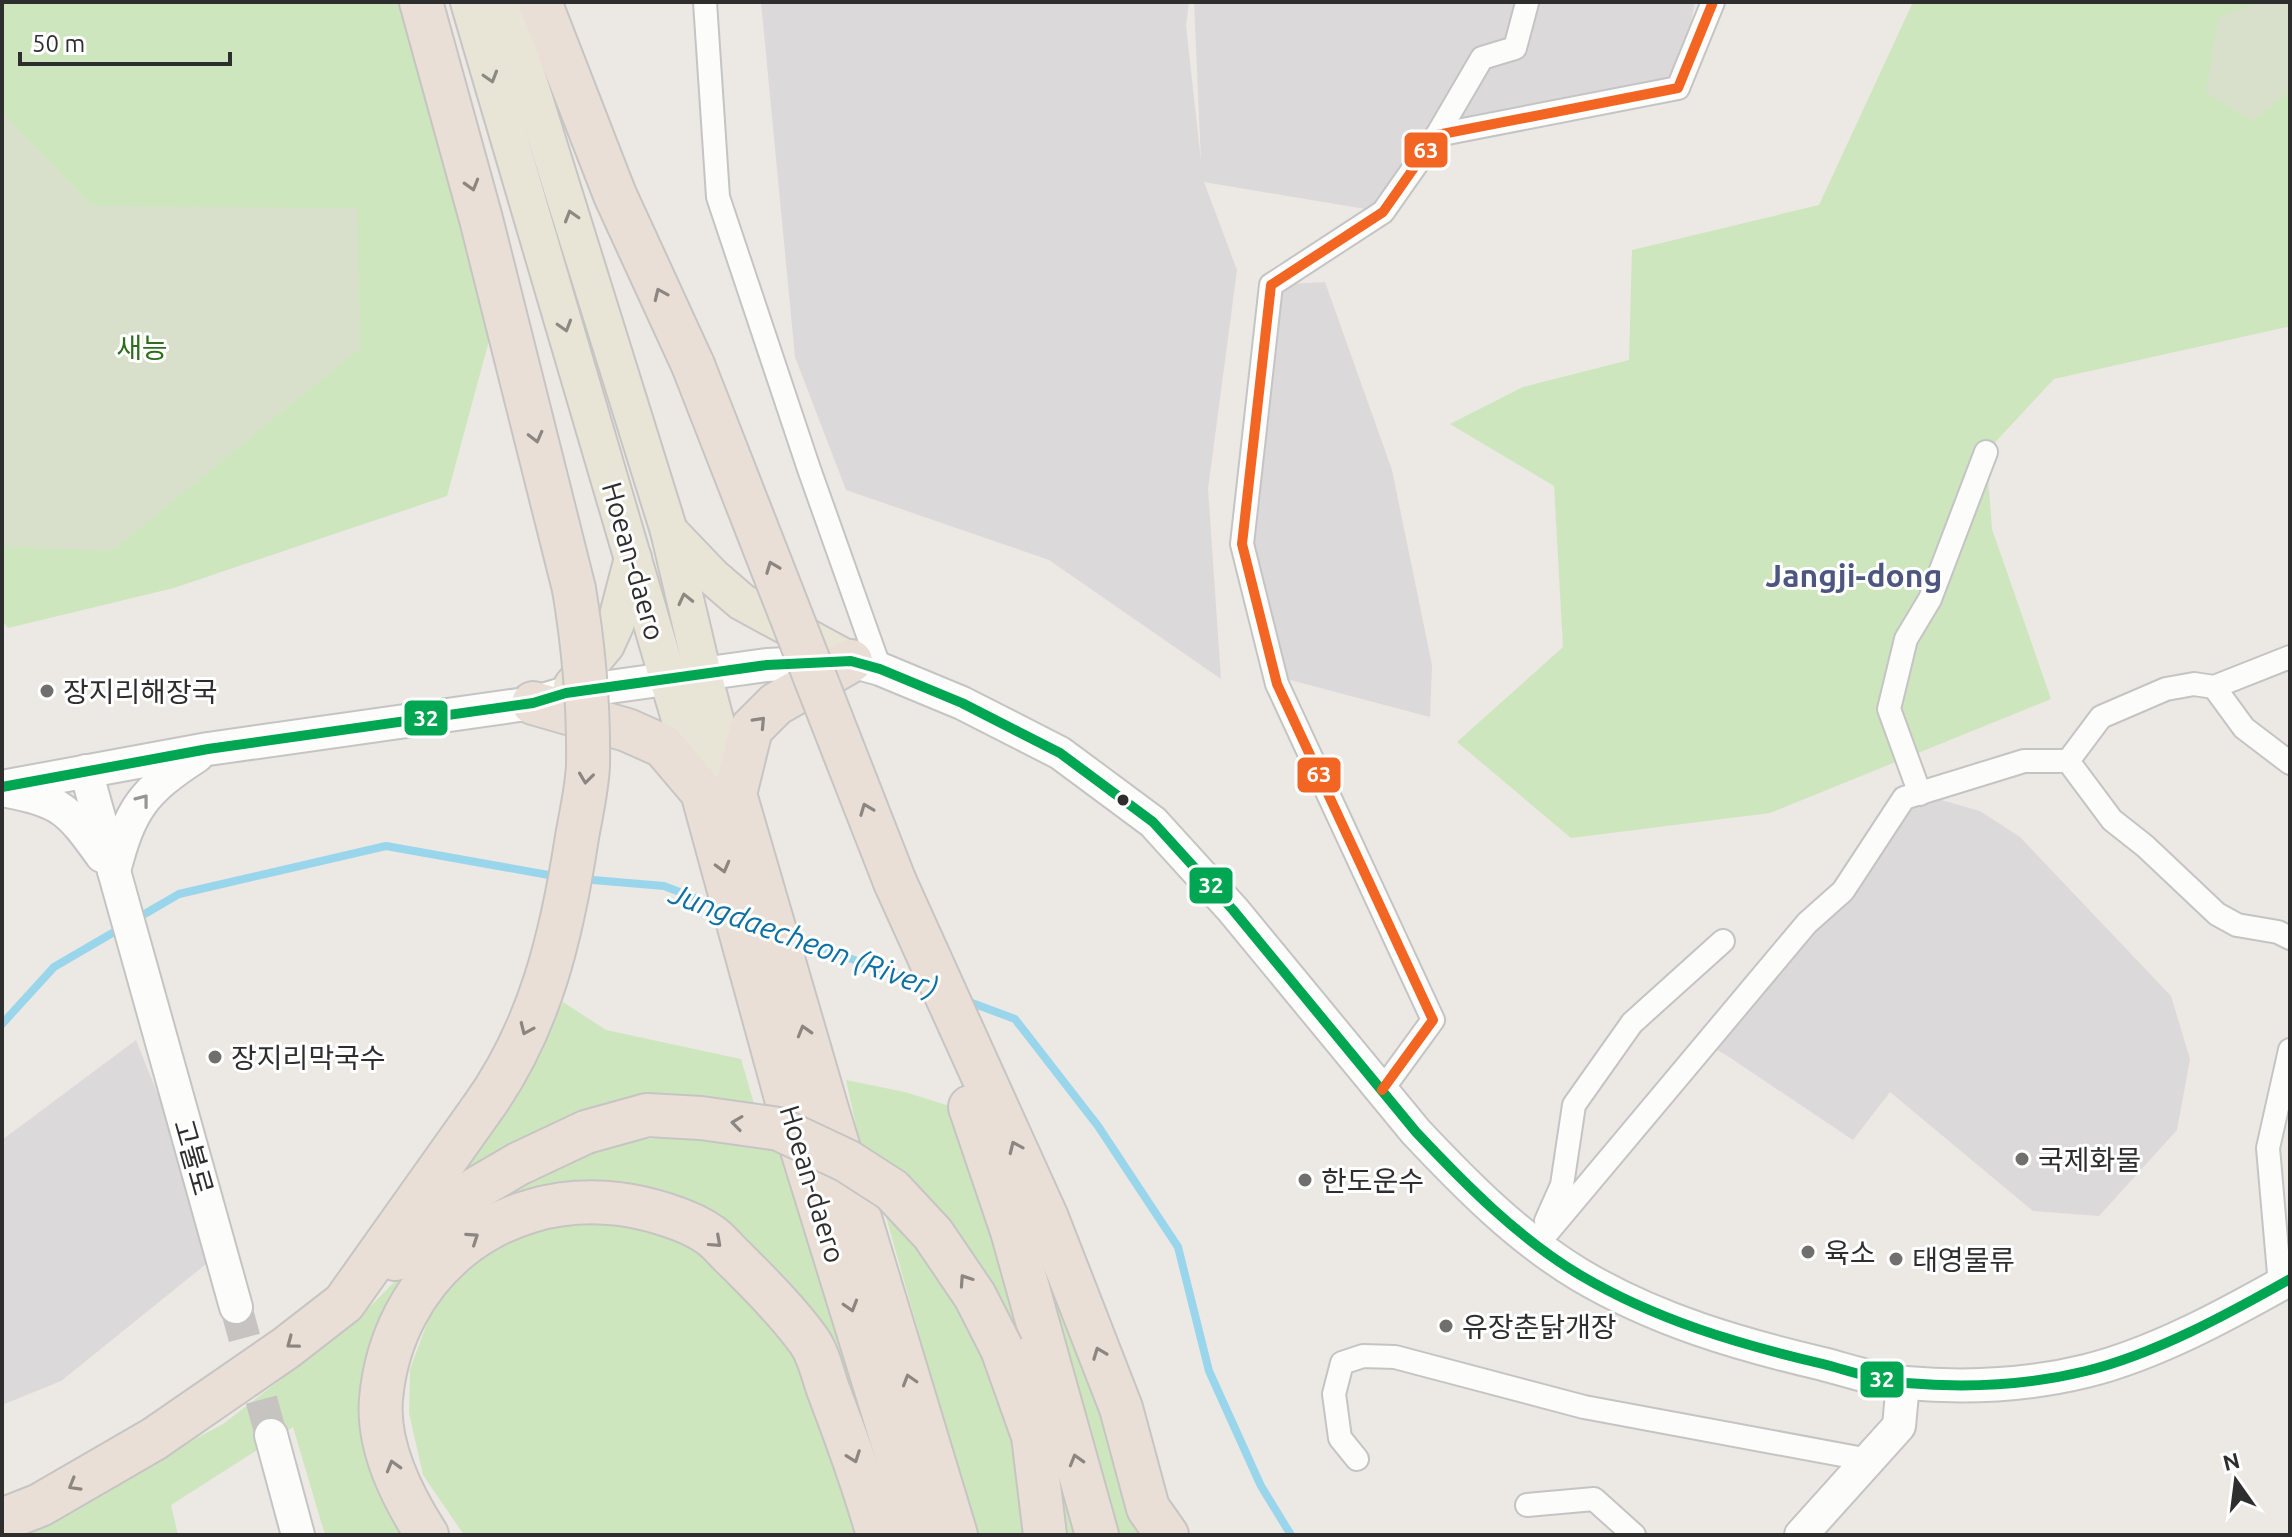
<svg xmlns="http://www.w3.org/2000/svg" width="2292" height="1537" font-family="Ubuntu,'Noto Sans KR',sans-serif">
	<rect width="100%" height="100%" fill="#ece8e4"/>
	<g fill="#dcd9db">
		<polygon points="761,2 1189,2 1186,26 1201,161 1194,2 1695,2 1678,88 1437,135 1383,212 1204,182 1237,270 1208,489 1221,679 1049,560 846,490 795,357"/>
		<polygon points="1325,282 1392,470 1432,665 1430,717 1275,676 1242,544 1271,285"/>
		<polygon points="1920,794 1980,811 2020,837 2171,996 2190,1059 2177,1130 2099,1216 2033,1211 1890,1092 1853,1140 1726,1055 1706,1044"/>
		<polygon points="136,1040 221,1252 61,1381 2,1405 2,1140"/>
	</g>
	<g fill="#cee6be">
		<polygon points="2,2 405,2 493,326 447,496 174,588 8,628 2,621"/>
		<polygon points="1913,2 2290,2 2290,329 2287,327 2054,379 1986,452 1992,529 2051,699 1770,813 1571,838 1457,742 1563,647 1554,486 1450,424 1523,387 1629,360 1632,250 1819,205"/>
		<polygon points="563,1002 606,1030 741,1059 755,1107 700,1096 633,1100 461,1177 535,1064"/>
		<polygon points="846,1080 905,1092 956,1108 1085,1535 1059,1535 994,1294 936,1204 893,1166 861,1148"/>
		<polygon points="698,1135 782,1152 830,1298 873,1466 712,1216 543,1189 381,1345 415,1535 325,1535 293,1427 171,1505 178,1535 2,1535 101,1489 223,1424 354,1323 447,1228 512,1179 612,1142"/>
		<polygon points="884,1210 931,1255 1002,1379 1035,1535 976,1535"/>
		<polygon points="640,1216 690,1242 784,1338 825,1414 862,1535 464,1535 423,1475 409,1413 410,1369 430,1315 441,1293 515,1227"/>
		<polygon points="1039,1262 1049,1272 1163,1535 1106,1535"/>
	</g>
	<g fill="#d8e0cc">
		<polygon points="2263,2 2290,2 2290,90 2252,121 2206,92 2219,17"/>
		<polygon points="2,113 92,206 357,208 360,348 112,551 2,546"/>
	</g>
	<g fill="none" stroke-linecap="round" stroke-linejoin="round">
		<g stroke="#99d6ec" stroke-width="8">
			<polyline points="581,879 664,886 719,907"/>
			<polyline points="136,919 179,894 386,846 560,877"/>
			<polyline points="791,936 928,988"/>
			<polyline points="964,1000 1015,1019 1098,1126 1178,1247 1209,1371 1261,1486 1291,1535"/>
			<polyline points="2,1024 54,967 121,928"/>
		</g>
		<polyline stroke="#c6c3c0" stroke-width="32" stroke-dasharray="32 16" stroke-linecap="butt" points="236,1307 271,1435"/>
		<defs>
			<g id="street">
				<polyline points="705,2 718,197 809,469 880,669"/>
				<polyline points="1437,135 1482,58 1515,48 1527,3"/>
				<polyline points="2214,687 2244,728 2290,763"/>
				<polyline points="2068,761 2112,820 2145,846 2217,914 2237,925 2278,932 2290,938"/>
				<polyline points="1920,794 1889,709 1906,639 1930,599 1986,452"/>
				<polyline points="1382,1090 1433,1020 1277,684 1242,544 1271,285 1383,212 1437,135 1678,88 1713,2"/>
				<polyline points="1546,1221 1562,1185 1574,1105 1632,1023 1723,941"/>
				<polyline points="1537,1245 1807,923 1843,891 1904,798 2024,761 2068,761 2101,717 2166,689 2194,684 2214,687 2290,657"/>
				<polyline points="2280,1285 2268,1148 2290,1050"/>
				<polyline points="1357,1459 1340,1438 1334,1394 1342,1363 1363,1356 1395,1357 1584,1407 1869,1460"/>
				<polyline points="1527,1505 1594,1499 1634,1535"/>
			</g>
			<g id="secondary">
				<polyline points="86,771 236,1307"/>
				<path d="M2,787L208,749L533,703L566,693L767,665L851,661L880,669L962,703L1060,753L1153,822L1233,910L1416,1132C1465,1184 1518,1238 1580,1275C1656,1320 1738,1344 1823,1364C1850,1371 1878,1381 1906,1383C1965,1388 2029,1385 2086,1371C2155,1354 2228,1314 2290,1279"/>
				<path d="M7,791C63,801 70,812 102,856"/>
				<path d="M114,871C130,809 143,791 197,756"/>
				<polyline points="271,1435 298,1535"/>
				<polyline points="1801,1535 1899,1426 1903,1383"/>
			</g>
			<g id="primary">
				<polyline points="469,2 700,787"/>
				<polyline points="504,2 669,531 703,675 735,794"/>
				<polyline points="669,531 713,577 742,602 851,661"/>
				<polyline points="572,686 606,645 616,623 633,558"/>
			</g>
			<g id="highway">
				<polyline points="421,2 481,219 574,589"/>
				<polyline points="540,2 615,195 693,365"/>
				<polyline points="851,661 776,704 751,729 735,794 826,1106 956,1535"/>
				<polyline points="533,703 627,730 663,746 702,792 786,1098 921,1535"/>
				<polyline points="895,882 1047,1218 1121,1408 1148,1508 1167,1535"/>
				<polyline points="970,1107 1012,1231 1097,1535"/>
				<polyline points="395,1259 477,1188 518,1164 586,1132"/>
				<polyline points="1002,1349 1033,1436 1045,1535"/>
				<polyline points="2,1520 40,1505 154,1439 286,1348 344,1303 481,1110"/>
				<path d="M427,1535C402,1496 377,1447 381,1399C392,1276 496,1189 619,1204C645,1207 688,1219 710,1235C719,1241 727,1252 736,1260C761,1285 788,1312 809,1341C819,1355 823,1376 829,1392C847,1439 864,1486 878,1535"/>
			</g>
		</defs>
		<use href="#street" stroke="#c5c4c5" stroke-width="26"/>
		<use href="#secondary" stroke="#c5c4c5" stroke-width="36"/>
		<use href="#primary" stroke="#c6c5c4" stroke-width="40"/>
		<use href="#highway" stroke="#c6c5c4" stroke-width="46"/>
		<use href="#street" stroke="#fcfcfb" stroke-width="22"/>
		<use href="#secondary" stroke="#fcfcfb" stroke-width="32"/>
		<use href="#primary" stroke="#e8e4d6" stroke-width="36"/>
		<use href="#highway" stroke="#eadfd6" stroke-width="42"/>
		<defs>
			<g id="highway-bridge">
				<polyline points="693,365 895,882"/>
				<path d="M481,1110C540,1029 562,935 577,837C581,814 587,789 588,765C589,704 584,649 574,589"/>
				<polyline points="586,1132 647,1115 701,1118 779,1129 847,1161 892,1190 933,1234 975,1296 1002,1349"/>
			</g>
		</defs>
		<use href="#highway-bridge" stroke="#c6c5c4" stroke-width="46" stroke-linecap="butt"/>
		<use href="#highway-bridge" stroke="#eadfd6" stroke-width="42"/>
		<defs>
			<path id="bus-1" d="M2,787L208,749L533,703L566,693L767,665L851,661L880,669L962,703L1060,753L1153,822L1233,910L1416,1132C1465,1184 1518,1238 1580,1275C1656,1320 1738,1344 1823,1364C1850,1371 1878,1381 1906,1383C1965,1388 2029,1385 2086,1371C2155,1354 2228,1314 2290,1279"/>
			<polyline id="bus-2" points="1382,1090 1433,1020 1277,684 1242,544 1271,285 1383,212 1437,135 1678,88 1713,2"/>
		</defs>
		<use href="#bus-1" stroke="#fff" stroke-width="16"/>
		<use href="#bus-2" stroke="#fff" stroke-width="16"/>
		<use href="#bus-1" stroke="#00a651" stroke-width="10"/>
		<use href="#bus-2" stroke="#f26522" stroke-width="10"/>
	</g>
	<defs><path id="oneway-chevron" d="M-2-3.5L2.5 0L-2 3.5" fill="none" stroke-width="1.6" stroke-linecap="round" stroke-linejoin="round" transform="scale(2)"/></defs>
	<g stroke="#8b8982">
		<use href="#oneway-chevron" transform="translate(491 77) rotate(73)"/>
		<use href="#oneway-chevron" transform="translate(571 216) rotate(-107)"/>
		<use href="#oneway-chevron" transform="translate(565 326) rotate(73)"/>
		<use href="#oneway-chevron" transform="translate(685 599) rotate(-103)"/>
	</g>
	<g stroke="#8c8682">
		<use href="#oneway-chevron" transform="translate(472 185) rotate(74)"/>
		<use href="#oneway-chevron" transform="translate(660 294) rotate(-114)"/>
		<use href="#oneway-chevron" transform="translate(536 437) rotate(76)"/>
		<use href="#oneway-chevron" transform="translate(772 567) rotate(-111)"/>
		<use href="#oneway-chevron" transform="translate(760 722) rotate(-47)"/>
		<use href="#oneway-chevron" transform="translate(586 778) rotate(97)"/>
		<use href="#oneway-chevron" transform="translate(866 809) rotate(-111)"/>
		<use href="#oneway-chevron" transform="translate(723 867) rotate(75)"/>
		<use href="#oneway-chevron" transform="translate(526 1029) rotate(114)"/>
		<use href="#oneway-chevron" transform="translate(804 1031) rotate(-106)"/>
		<use href="#oneway-chevron" transform="translate(737 1123) rotate(-172)"/>
		<use href="#oneway-chevron" transform="translate(1015 1147) rotate(-114)"/>
		<use href="#oneway-chevron" transform="translate(473 1238) rotate(-34)"/>
		<use href="#oneway-chevron" transform="translate(716 1242) rotate(42)"/>
		<use href="#oneway-chevron" transform="translate(965 1280) rotate(-124)"/>
		<use href="#oneway-chevron" transform="translate(851 1306) rotate(73)"/>
		<use href="#oneway-chevron" transform="translate(292 1343) rotate(143)"/>
		<use href="#oneway-chevron" transform="translate(1099 1353) rotate(-111)"/>
		<use href="#oneway-chevron" transform="translate(909 1380) rotate(-107)"/>
		<use href="#oneway-chevron" transform="translate(854 1457) rotate(70)"/>
		<use href="#oneway-chevron" transform="translate(1076 1460) rotate(-106)"/>
		<use href="#oneway-chevron" transform="translate(393 1466) rotate(-106)"/>
		<use href="#oneway-chevron" transform="translate(74 1485) rotate(150)"/>
	</g>
	<use stroke="#959594" href="#oneway-chevron" transform="translate(143 800) rotate(-52)"/>
	<g fill="#706f6e" stroke="#fff" stroke-width="3">
		<circle cx="47" cy="691" r="8"/>
		<circle cx="215" cy="1057" r="8"/>
		<circle cx="2022" cy="1159" r="8"/>
		<circle cx="1305" cy="1180" r="8"/>
		<circle cx="1808" cy="1252" r="8"/>
		<circle cx="1896" cy="1259" r="8"/>
		<circle cx="1446" cy="1326" r="8"/>
	</g>
	<circle fill="#2e2e2e" stroke="#fff" stroke-width="3" cx="1123" cy="800" r="7"/>
	<g text-anchor="middle" dominant-baseline="central" stroke-width="6" stroke-linejoin="round" paint-order="stroke">
		<g font-size="28" fill="#2c6e1b" stroke="#fff">
			<text x="142" y="347">새능</text>
		</g>
		<g font-size="28" fill="#2e2e2e" stroke="#fff">
			<text transform="translate(634 561) rotate(74)">Hoean-daero</text>
			<text transform="translate(194 1157) rotate(74)">고불로</text>
			<text transform="translate(813 1184) rotate(73)">Hoean-daero</text>
		</g>
		<g font-size="28" fill="#2e2e2e" stroke="#fff" text-anchor="start">
			<text x="63" y="691">장지리해장국</text>
			<text x="231" y="1057">장지리막국수</text>
			<text x="2038" y="1159">국제화물</text>
			<text x="1321" y="1180">한도운수</text>
			<text x="1824" y="1252">육소</text>
			<text x="1912" y="1259">태영물류</text>
			<text x="1462" y="1326">유장춘닭개장</text>
		</g>
		<g font-size="30" font-style="italic" fill="#0d6fa3" stroke="#fff">
			<text transform="translate(804 940) rotate(20)">Jungdaecheon (River)</text>
		</g>
		<g font-size="32" font-weight="bold" fill="#4d5680" stroke="#fff">
			<text x="1854" y="575">Jangji-dong</text>
		</g>
	</g>
	<g stroke="#fff" stroke-width="3">
		<rect x="1403" y="131" width="46" height="38" rx="8" fill="#f26522"/>
		<rect x="403" y="699" width="46" height="38" rx="8" fill="#00a651"/>
		<rect x="1296" y="756" width="46" height="38" rx="8" fill="#f26522"/>
		<rect x="1188" y="866" width="46" height="39" rx="8" fill="#00a651"/>
		<rect x="1859" y="1360" width="46" height="39" rx="8" fill="#00a651"/>
	</g>
	<g font-size="22" text-anchor="middle" font-weight="bold" fill="#fff">
		<text x="1426" y="158">63</text>
		<text x="426" y="726">32</text>
		<text x="1319" y="782">63</text>
		<text x="1211" y="893">32</text>
		<text x="1882" y="1387">32</text>
	</g>
	<rect width="2292" height="1537" fill="none" stroke="#2e2e2e" stroke-width="8"/>
	<g transform="translate(2236 1481) rotate(346)" stroke="#ffffff" stroke-width="6" paint-order="stroke">
	<path d="M0-6L14 30L0 20L-14 30Z" fill="#2e2e2e"/>
	<text y="-12" font-size="22" font-weight="bold" text-anchor="middle" fill="#2e2e2e">N</text>
	</g>
	<path d="M20 52v12h210v-12" fill="none" stroke="#2e2e2e" stroke-width="4"/>
	<text x="32" y="52" font-size="24" fill="#2e2e2e" stroke="#ffffff" stroke-width="6" paint-order="stroke">50 m</text>
</svg>
